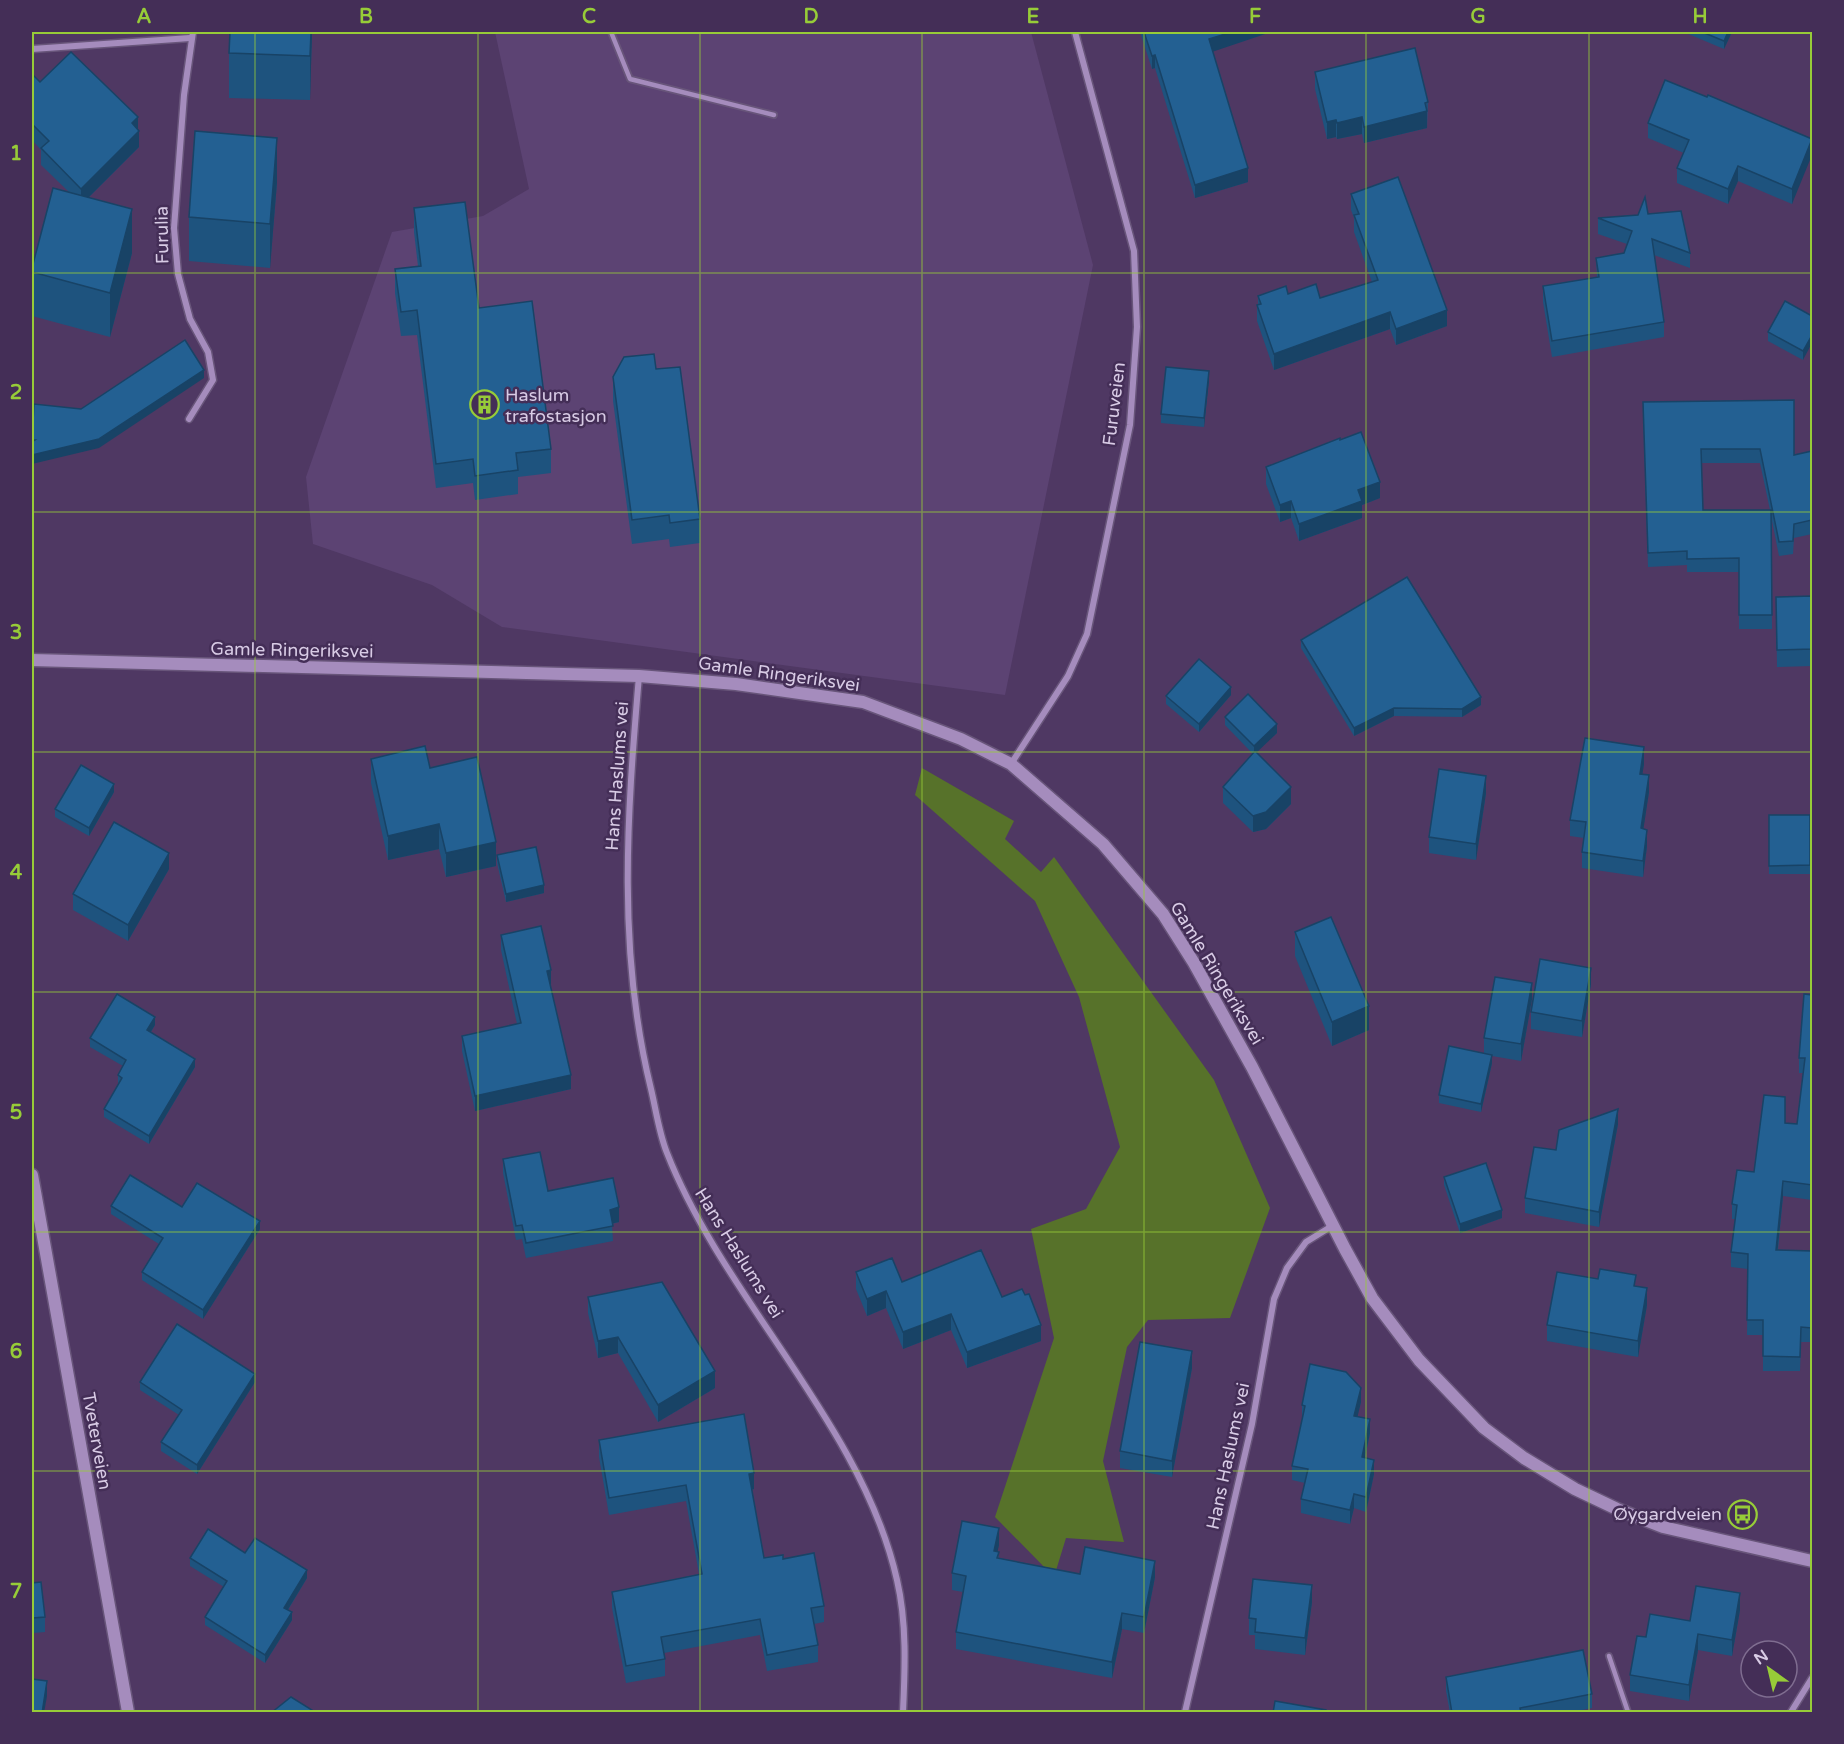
<svg xmlns="http://www.w3.org/2000/svg" width="1844" height="1744" font-family="'Varela Round',sans-serif">
	<rect width="100%" height="100%" fill="#4f3863"/>
	<polygon fill="#5c4373" points="495,32 1031,32 1093,265 1005,695 502,627 432,585 313,544 306,477 392,232 483,216 529,189"/>
	<polygon fill="#57722a" points="922,768 1014,821 1005,839 1041,872 1054,857 1214,1080 1270,1208 1230,1318 1148,1320 1127,1347 1103,1461 1124,1542 1066,1538 1054,1577 995,1517 1054,1338 1031,1229 1086,1209 1120,1147 1079,997 1035,901 915,795"/>
	<g fill="none" stroke-linecap="round" stroke-linejoin="round">
		<defs>
			<g id="lane">
				<polyline points="611,32 630,79 774,115"/>
				<polyline points="1609,1656 1628,1712"/>
			</g>
			<g id="street">
				<polyline points="32,49 190,38"/>
				<polyline points="189,419 213,380 208,352 190,319 178,274 174,228 184,95 193,32"/>
				<path d="M639,676C627,816 617,951 651,1089C656,1110 659,1133 667,1153C725,1301 862,1424 897,1580C907,1623 905,1669 903,1712"/>
				<polyline points="1011,764 1068,676 1087,634 1130,425 1137,327 1134,251 1075,32"/>
				<polyline points="1185,1712 1252,1424 1274,1299 1287,1268 1306,1242 1332,1226"/>
				<polyline points="1791,1712 1812,1678"/>
			</g>
			<g id="secondary">
				<polyline points="32,660 639,676 736,684 863,702 961,739 1011,764 1103,844 1163,914 1194,963 1252,1067 1345,1249 1372,1298 1419,1360 1484,1428 1524,1458 1575,1489 1617,1509 1663,1527 1812,1561"/>
				<polyline points="32,1175 128,1712"/>
			</g>
		</defs>
		<use href="#lane" stroke="#68557a" stroke-width="8"/>
		<use href="#street" stroke="#68557a" stroke-width="9"/>
		<use href="#secondary" stroke="#68557a" stroke-width="15"/>
		<use href="#lane" stroke="#a58cbd" stroke-width="4.5"/>
		<use href="#street" stroke="#a58cbd" stroke-width="6"/>
		<use href="#secondary" stroke="#a58cbd" stroke-width="12"/>
	</g>
	<g fill="#1e537e" fill-rule="evenodd">
		<polygon points="312,32 310,100 229,98 229,53"/>
		<polygon points="1140,32 1271,32 1213,51 1248,182 1195,198 1155,68 1152,69"/>
		<polygon points="1686,32 1732,32 1724,49 1686,33"/>
		<polygon points="1315,72 1428,102 1427,128 1364,143 1362,134 1337,139 1336,137 1327,139 1315,89"/>
		<polygon points="32,74 40,82 138,129 139,147 88,198 132,253 110,337 32,316 32,268 69,192 41,165 41,150 32,140"/>
		<polygon points="1707,97 1812,139 1792,204 1738,181 1728,204 1677,183 1677,168 1684,153 1648,138 1648,123"/>
		<polygon points="277,182 270,268 189,261 189,217"/>
		<polygon points="1351,194 1447,326 1396,345 1390,329 1274,370 1257,321 1257,305 1258,305 1258,296 1288,294 1320,298 1372,282 1354,232 1354,218 1351,210"/>
		<polygon points="414,208 479,308 551,449 551,473 518,477 518,494 475,500 473,483 436,488 417,335 401,336 395,293 395,269 418,266 414,232"/>
		<polygon points="1648,214 1690,253 1690,268 1654,255 1664,322 1664,337 1552,357 1543,302 1543,286 1597,277 1596,258 1624,253 1627,244 1598,234 1598,218"/>
		<polygon points="1812,316 1803,360 1768,341 1768,332"/>
		<polygon points="656,369 700,519 700,543 670,547 669,539 632,544 613,401 613,377"/>
		<polygon points="1209,380 1204,427 1161,423 1161,414"/>
		<path d="M1643,402L1794,455L1812,451V534L1794,538L1793,554L1779,556L1771,516L1772,629H1739V572H1687V565L1648,567ZM1701,463H1760L1770,510H1703Z"/>
		<polygon points="1340,440 1380,498 1362,505 1362,518 1299,541 1291,518 1280,522 1266,484 1266,467"/>
		<polygon points="1812,596 1812,666 1777,667 1776,597"/>
		<polygon points="1301,640 1481,705 1462,717 1394,716 1354,736 1301,648"/>
		<polygon points="1231,695 1199,732 1166,704 1166,696"/>
		<polygon points="1225,717 1277,733 1256,752 1291,804 1266,829 1253,832 1223,803 1223,787 1253,754 1225,725"/>
		<polygon points="371,759 430,768 496,866 446,877 439,849 388,860 371,783"/>
		<polygon points="1644,764 1642,774 1649,792 1643,829 1647,846 1643,877 1582,868 1582,852 1584,838 1570,836 1570,820"/>
		<polygon points="114,792 89,836 55,817 55,809"/>
		<polygon points="1486,793 1476,860 1429,853 1429,837"/>
		<rect x="1769" y="815" width="41" height="59"/>
		<polygon points="497,855 544,893 506,902 497,863"/>
		<polygon points="169,869 128,941 73,910 73,894"/>
		<polygon points="1295,932 1369,1030 1332,1046 1295,956"/>
		<polygon points="501,935 551,984 550,985 571,1089 475,1111 462,1051 462,1036 517,1024 501,950"/>
		<polygon points="1591,984 1582,1037 1531,1029 1531,1012"/>
		<polygon points="1812,995 1812,1200 1783,1196 1778,1250 1812,1251 1812,1342 1801,1342 1800,1371 1763,1371 1763,1335 1747,1335 1748,1269 1731,1267 1731,1252 1735,1219 1732,1219 1732,1204 1754,1172 1785,1123 1797,1124 1803,1073 1799,1073 1799,1058"/>
		<polygon points="1532,999 1521,1061 1492,1056 1492,1063 1481,1112 1439,1103 1439,1095 1484,1054 1484,1038"/>
		<polygon points="155,1025 151,1032 195,1067 149,1144 104,1117 104,1109 119,1084 118,1083 118,1075 123,1066 90,1047 90,1038"/>
		<polygon points="1618,1124 1599,1227 1525,1213 1525,1198 1556,1150"/>
		<polygon points="503,1159 548,1191 619,1222 612,1224 613,1241 526,1258 522,1239 516,1240 503,1173"/>
		<polygon points="1444,1177 1502,1218 1460,1233 1444,1185"/>
		<polygon points="111,1206 182,1207 260,1229 203,1319 142,1280 142,1272 159,1244 111,1214"/>
		<polygon points="856,1272 902,1282 1002,1297 1025,1295 1041,1341 967,1368 951,1330 903,1349 886,1308 867,1316 856,1289"/>
		<polygon points="1598,1279 1636,1286 1647,1305 1638,1357 1547,1341 1547,1325"/>
		<polygon points="588,1297 715,1388 658,1422 618,1353 598,1358 588,1313"/>
		<polygon points="1192,1368 1172,1477 1120,1468 1120,1451"/>
		<polygon points="140,1382 255,1382 197,1474 161,1451 161,1442 179,1415 140,1390"/>
		<polygon points="1361,1402 1357,1417 1370,1433 1365,1458 1374,1474 1366,1512 1354,1508 1350,1524 1301,1513 1301,1499 1305,1483 1292,1480 1292,1466 1302,1419 1302,1405"/>
		<polygon points="599,1440 754,1489 752,1490 764,1558 783,1559 824,1606 824,1622 814,1624 818,1645 818,1662 767,1671 760,1635 664,1653 665,1659 665,1676 626,1683 612,1608 612,1592 699,1574 686,1501 609,1515 599,1457"/>
		<polygon points="999,1545 997,1551 999,1558 1080,1574 1155,1577 1144,1633 1122,1629 1112,1678 956,1649 956,1632 963,1592 952,1590 952,1573"/>
		<polygon points="245,1553 307,1578 288,1610 292,1620 265,1663 205,1625 205,1617 224,1587 190,1566 190,1558"/>
		<polygon points="32,1583 45,1617 45,1632 33,1633 32,1642"/>
		<polygon points="1312,1602 1305,1655 1255,1649 1255,1635 1249,1635 1249,1618"/>
		<polygon points="1740,1610 1732,1656 1698,1650 1689,1701 1630,1691 1630,1675 1690,1621"/>
		<polygon points="1446,1677 1592,1694 1592,1708 1568,1713 1450,1713 1446,1691"/>
	</g>
	<g fill="#184366">
		<polygon points="311,32 312,32 310,100 310,56"/>
		<polygon points="1232,32 1271,32 1209,53 1209,39"/>
		<polygon points="1728,32 1732,32 1724,49 1724,41"/>
		<polygon points="1155,55 1155,68 1152,69 1152,56"/>
		<polygon points="1427,111 1427,128 1364,143 1364,127"/>
		<polygon points="138,117 138,132 139,131 139,147 81,205 81,189 132,123"/>
		<polygon points="1362,117 1362,134 1337,139 1337,123"/>
		<polygon points="1336,120 1336,137 1327,139 1327,122"/>
		<polygon points="277,138 277,182 270,268 270,224"/>
		<polygon points="1812,140 1812,155 1792,204 1792,189"/>
		<polygon points="1738,166 1738,181 1728,204 1728,189"/>
		<polygon points="1248,168 1248,182 1195,198 1195,185"/>
		<polygon points="132,209 132,253 110,337 110,293"/>
		<polygon points="1447,310 1447,326 1396,345 1396,329"/>
		<polygon points="1390,312 1390,329 1274,370 1274,354"/>
		<polygon points="1812,335 1812,343 1803,360 1803,351"/>
		<polygon points="204,370 204,378 99,448 32,464 32,455"/>
		<polygon points="1209,371 1209,380 1204,427 1204,418"/>
		<polygon points="1380,482 1380,498 1362,505 1362,518 1299,541 1299,524 1358,490"/>
		<polygon points="1291,501 1291,518 1280,522 1280,505"/>
		<polygon points="1231,687 1231,695 1199,732 1199,724"/>
		<polygon points="1481,697 1481,705 1462,717 1462,709"/>
		<polygon points="1394,708 1394,716 1354,736 1354,728"/>
		<polygon points="1277,724 1277,733 1254,755 1254,746"/>
		<polygon points="1644,747 1644,764 1640,790 1640,774"/>
		<polygon points="1649,775 1649,792 1641,845 1641,828"/>
		<polygon points="1486,776 1486,793 1476,860 1476,844"/>
		<polygon points="114,784 114,792 89,836 89,828"/>
		<polygon points="1291,787 1291,804 1266,829 1253,832 1253,816"/>
		<polygon points="439,824 439,849 388,860 388,836"/>
		<polygon points="1647,830 1647,846 1643,877 1643,861"/>
		<polygon points="496,842 496,866 446,877 446,853"/>
		<polygon points="169,853 169,869 128,941 128,925"/>
		<polygon points="544,885 544,893 506,902 506,894"/>
		<polygon points="1591,968 1591,984 1582,1037 1582,1021"/>
		<polygon points="551,970 551,984 547,985 547,971"/>
		<polygon points="1532,983 1532,999 1521,1061 1521,1044"/>
		<polygon points="1369,1006 1369,1030 1332,1046 1332,1022"/>
		<polygon points="155,1017 155,1025 147,1038 147,1030"/>
		<polygon points="1492,1055 1492,1063 1481,1112 1481,1104"/>
		<polygon points="195,1059 195,1067 149,1144 149,1136"/>
		<polygon points="571,1075 571,1089 475,1111 475,1096"/>
		<polygon points="1618,1109 1618,1124 1599,1227 1599,1212"/>
		<polygon points="1783,1181 1783,1196 1776,1265 1776,1250"/>
		<polygon points="619,1207 619,1222 610,1224 610,1210"/>
		<polygon points="1502,1210 1502,1218 1460,1233 1460,1224"/>
		<polygon points="260,1221 260,1229 203,1319 203,1310"/>
		<polygon points="1647,1288 1647,1305 1638,1357 1638,1341"/>
		<polygon points="886,1291 886,1308 867,1316 867,1299"/>
		<polygon points="951,1314 951,1330 903,1349 903,1332"/>
		<polygon points="1041,1325 1041,1341 967,1368 967,1352"/>
		<polygon points="618,1337 618,1353 598,1358 598,1341"/>
		<polygon points="1192,1351 1192,1368 1172,1477 1172,1461"/>
		<polygon points="715,1371 715,1388 658,1422 658,1405"/>
		<polygon points="255,1374 255,1382 197,1474 197,1465"/>
		<polygon points="1361,1388 1361,1402 1354,1431 1354,1416"/>
		<polygon points="1370,1419 1370,1433 1362,1471 1362,1457"/>
		<polygon points="1374,1460 1374,1474 1366,1512 1366,1497"/>
		<polygon points="754,1473 754,1489 749,1490 749,1474"/>
		<polygon points="1354,1494 1354,1508 1350,1524 1350,1510"/>
		<polygon points="999,1528 999,1545 994,1567 994,1551"/>
		<polygon points="1155,1561 1155,1577 1144,1633 1144,1617"/>
		<polygon points="307,1570 307,1578 284,1616 284,1608"/>
		<polygon points="1312,1585 1312,1602 1305,1655 1305,1638"/>
		<polygon points="1740,1593 1740,1610 1732,1656 1732,1640"/>
		<polygon points="292,1612 292,1620 265,1663 265,1655"/>
		<polygon points="1122,1613 1122,1629 1112,1678 1112,1662"/>
		<polygon points="33,1618 33,1633 32,1642 32,1627"/>
		<polygon points="1698,1634 1698,1650 1689,1701 1689,1685"/>
		<polygon points="47,1681 47,1696 44,1713 42,1713"/>
	</g>
	<g fill="#236092" stroke="#184366" stroke-width="1.5">
		<polygon points="230,32 311,32 310,56 229,53"/>
		<polygon points="1144,32 1232,32 1209,39 1248,168 1195,185 1155,55 1152,56"/>
		<polygon points="1702,32 1728,32 1724,41"/>
		<polygon points="1415,48 1428,102 1425,103 1427,111 1364,127 1362,117 1337,123 1336,120 1327,122 1315,72"/>
		<polygon points="71,52 138,117 132,123 139,131 81,189 41,148 49,141 32,124 32,74 40,82"/>
		<polygon points="1665,80 1707,97 1708,95 1812,139 1792,189 1738,166 1728,189 1677,168 1689,140 1648,123"/>
		<polygon points="195,131 277,138 270,224 189,217"/>
		<polygon points="1398,177 1447,310 1396,329 1390,312 1274,354 1257,305 1261,304 1258,296 1286,286 1288,294 1316,284 1320,298 1378,280 1354,215 1359,214 1351,194"/>
		<polygon points="53,188 132,209 110,293 32,272 32,268"/>
		<polygon points="1645,197 1648,214 1681,211 1690,253 1652,239 1664,322 1552,341 1543,286 1599,277 1596,258 1624,253 1632,231 1598,218 1638,215"/>
		<polygon points="465,202 479,308 532,301 551,449 516,453 518,470 475,476 473,459 436,464 417,310 401,312 395,269 421,266 414,208"/>
		<polygon points="1785,301 1812,316 1812,335 1803,351 1768,332"/>
		<polygon points="185,340 204,370 99,439 32,455 32,442 35,440 32,440 34,404 81,409"/>
		<polygon points="654,354 656,369 680,367 700,519 670,523 669,515 632,520 613,377 624,357"/>
		<polygon points="1166,367 1209,371 1204,418 1161,414"/>
		<polygon points="1794,400 1794,455 1812,451 1812,520 1794,524 1793,541 1779,542 1760,449 1701,449 1703,510 1771,510 1772,615 1739,615 1739,558 1687,559 1687,551 1648,553 1643,402"/>
		<polygon points="1361,432 1380,482 1358,490 1362,501 1299,524 1291,501 1280,505 1266,467 1340,438 1340,440"/>
		<polygon points="1407,577 1481,697 1462,709 1394,708 1354,728 1301,640"/>
		<polygon points="1812,596 1812,649 1777,650 1776,597"/>
		<polygon points="1199,659 1231,687 1199,724 1166,696"/>
		<polygon points="1248,694 1277,724 1254,746 1225,717"/>
		<polygon points="1585,738 1644,747 1640,774 1649,775 1641,828 1647,830 1643,861 1582,852 1586,822 1570,820"/>
		<polygon points="425,746 430,768 477,757 496,842 446,853 439,824 388,836 371,759"/>
		<polygon points="1255,751 1291,787 1266,812 1253,816 1223,787"/>
		<polygon points="81,765 114,784 89,828 55,809"/>
		<polygon points="1439,769 1486,776 1476,844 1429,837"/>
		<polygon points="1769,815 1810,815 1810,865 1769,866"/>
		<polygon points="114,822 169,853 128,925 73,894"/>
		<polygon points="536,847 544,885 506,894 497,855"/>
		<polygon points="1331,917 1369,1006 1332,1022 1295,932"/>
		<polygon points="541,926 551,970 547,971 571,1075 475,1096 462,1036 521,1023 501,935"/>
		<polygon points="1540,959 1591,968 1582,1021 1531,1012"/>
		<polygon points="1495,977 1532,983 1521,1044 1484,1038"/>
		<polygon points="117,994 155,1017 147,1030 195,1059 149,1136 104,1109 122,1078 118,1075 126,1060 90,1038"/>
		<polygon points="1804,994 1812,995 1812,1185 1783,1181 1776,1250 1812,1251 1812,1328 1801,1327 1800,1357 1763,1356 1763,1320 1747,1320 1748,1254 1731,1252 1737,1205 1732,1204 1737,1170 1754,1172 1764,1095 1785,1097 1785,1123 1797,1124 1805,1058 1799,1058"/>
		<polygon points="1449,1046 1492,1055 1481,1104 1439,1095"/>
		<polygon points="1618,1109 1599,1212 1525,1198 1534,1147 1556,1150 1559,1130"/>
		<polygon points="540,1152 548,1191 613,1178 619,1207 610,1210 613,1226 526,1243 522,1225 516,1226 503,1159"/>
		<polygon points="1486,1163 1502,1210 1460,1224 1444,1177"/>
		<polygon points="130,1175 182,1207 197,1183 260,1221 203,1310 142,1272 163,1238 111,1206"/>
		<polygon points="981,1250 1002,1297 1022,1289 1025,1295 1029,1294 1041,1325 967,1352 951,1314 903,1332 886,1291 867,1299 856,1272 892,1258 902,1282"/>
		<polygon points="1600,1269 1636,1275 1634,1286 1647,1288 1638,1341 1547,1325 1557,1272 1598,1279"/>
		<polygon points="662,1282 715,1371 658,1405 618,1337 598,1341 588,1297"/>
		<polygon points="177,1324 255,1374 197,1465 161,1442 182,1410 140,1382"/>
		<polygon points="1140,1342 1192,1351 1172,1461 1120,1451"/>
		<polygon points="1310,1364 1346,1372 1361,1388 1354,1416 1370,1419 1362,1457 1374,1460 1366,1497 1354,1494 1350,1510 1301,1499 1308,1469 1292,1466 1305,1406 1302,1405"/>
		<polygon points="744,1414 754,1473 749,1474 764,1558 783,1555 783,1559 814,1553 824,1606 811,1608 818,1645 767,1655 760,1619 661,1637 665,1659 626,1666 612,1592 702,1574 686,1485 609,1498 599,1440"/>
		<polygon points="962,1521 999,1528 994,1551 999,1552 997,1558 1080,1574 1085,1547 1155,1561 1144,1617 1122,1613 1112,1662 956,1632 966,1576 952,1573"/>
		<polygon points="208,1529 245,1553 255,1538 307,1570 284,1608 292,1612 265,1655 205,1617 227,1581 190,1558"/>
		<polygon points="1253,1579 1312,1585 1305,1638 1255,1632 1256,1619 1249,1618"/>
		<polygon points="41,1582 45,1617 33,1618 32,1627 32,1583"/>
		<polygon points="1696,1586 1740,1593 1732,1640 1698,1634 1689,1685 1630,1675 1637,1636 1646,1637 1650,1614 1690,1621"/>
		<polygon points="1583,1650 1592,1694 1520,1708 1521,1713 1452,1713 1446,1677"/>
		<polygon points="32,1679 47,1681 42,1713 32,1713"/>
		<polygon points="291,1697 312,1710 311,1713 271,1713"/>
		<polygon points="1275,1701 1326,1710 1326,1713 1273,1713"/>
	</g>
	<path fill="none" stroke="#97cc38" stroke-width="1.5" stroke-opacity="0.55" d="M255,32V1712M478,32V1712M700,32V1712M922,32V1712M1144,32V1712M1366,32V1712M1589,32V1712M32,273H1812M32,512H1812M32,752H1812M32,992H1812M32,1232H1812M32,1471H1812"/>
	<defs>
		<symbol id="building-ring" viewBox="-11 -11 22 22"><circle r="9.5" fill="#442e57" stroke="#97cc38" stroke-width="1.5"/><path d="M-4-6H4V6H1V3H-1V6H-4ZM-2.5-4.3h1.7v1.8h-1.7ZM.8-4.3h1.7v1.8H.8ZM-2.5-1h1.7V.8h-1.7ZM.8-1h1.7V.8H.8Z" fill="#97cc38"/></symbol>
		<symbol id="bus-ring" viewBox="-11 -11 22 22"><circle r="9.5" fill="#442e57" stroke="#97cc38" stroke-width="1.5"/><path d="M-5-6H5V4H4V6H2V4H-2V6H-4V4H-5ZM-3.5-4V0h7V-4ZM-3.5 1.2v1.5H-2V1.2ZM2 1.2v1.5H3.5V1.2Z" fill="#97cc38"/></symbol>
	</defs>
	<g fill-rule="evenodd">
		<use href="#building-ring" x="468" y="388" width="33" height="33"/>
		<use href="#bus-ring" x="1726" y="1498" width="33" height="33"/>
	</g>
	<g text-anchor="middle" dominant-baseline="central" stroke-width="5" stroke-linejoin="round" paint-order="stroke">
		<g font-size="18" fill="#d8cbe5" stroke="#442e57">
			<text transform="translate(162 235) rotate(-91)">Furulia</text>
			<text transform="translate(1114 404) rotate(-83)">Furuveien</text>
			<text transform="translate(292 650) rotate(1)">Gamle Ringeriksvei</text>
			<text transform="translate(779 674) rotate(8)">Gamle Ringeriksvei</text>
			<text transform="translate(617 776) rotate(-86)">Hans Haslums vei</text>
			<text transform="translate(1217 973) rotate(59)">Gamle Ringeriksvei</text>
			<text transform="translate(739 1253) rotate(58)">Hans Haslums vei</text>
			<text transform="translate(97 1441) rotate(80)">Tveterveien</text>
			<text transform="translate(1228 1456) rotate(-78)">Hans Haslums vei</text>
		</g>
		<g font-size="18" fill="#d8cbe5" stroke="#442e57" text-anchor="start">
			<text x="505" y="395">Haslum<tspan x="505" dy="21">trafostasjon</tspan></text>
			<text x="1722" y="1514" text-anchor="end">Øygardveien</text>
		</g>
	</g>
	<rect width="1844" height="1744" fill="none" stroke="#442e57" stroke-width="66"/>
	<g transform="translate(1769 1669) rotate(326)"><circle r="28" fill="#442e57" stroke="#7f6d90" stroke-width="1.5"/>
	<path d="M0-4.5L10 22L0 15L-10 22Z" fill="#97cc38"/>
	<text y="-9" font-size="16" font-weight="bold" text-anchor="middle" fill="#d8cbe5">N</text>
	</g>
	<rect x="33" y="33" width="1778" height="1678" fill="none" stroke="#97cc38" stroke-width="2"/>
	<g font-size="20" text-anchor="middle" font-weight="bold" fill="#97cc38">
		<text x="144" y="23">A</text>
		<text x="366" y="23">B</text>
		<text x="589" y="23">C</text>
		<text x="811" y="23">D</text>
		<text x="1033" y="23">E</text>
		<text x="1255" y="23">F</text>
		<text x="1478" y="23">G</text>
		<text x="1700" y="23">H</text>
		<text x="16" y="160">1</text>
		<text x="16" y="399">2</text>
		<text x="16" y="639">3</text>
		<text x="16" y="879">4</text>
		<text x="16" y="1119">5</text>
		<text x="16" y="1358">6</text>
		<text x="16" y="1598">7</text>
	</g>
</svg>
